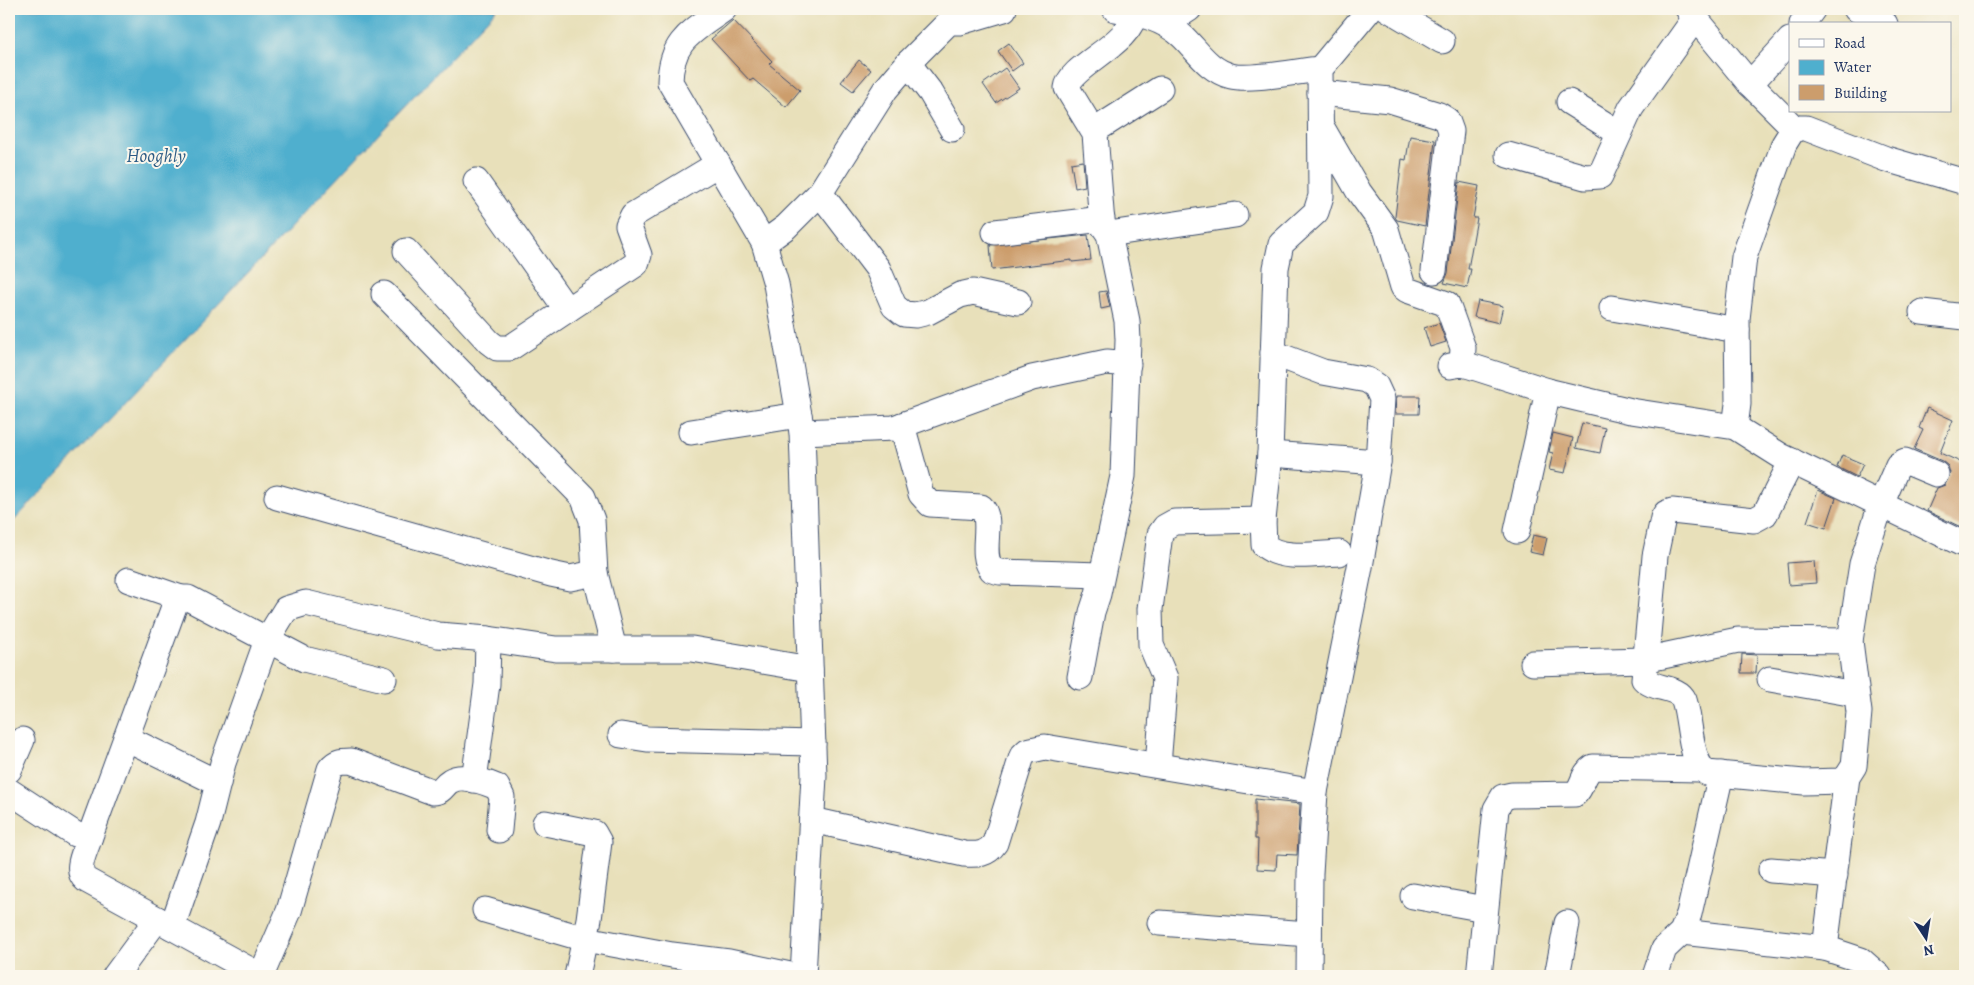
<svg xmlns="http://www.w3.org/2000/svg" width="1974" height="985" font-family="Alegreya,serif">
	<rect width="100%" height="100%" fill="#fbf7ec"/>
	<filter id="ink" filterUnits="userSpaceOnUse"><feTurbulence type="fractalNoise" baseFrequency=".02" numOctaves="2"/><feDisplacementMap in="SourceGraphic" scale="10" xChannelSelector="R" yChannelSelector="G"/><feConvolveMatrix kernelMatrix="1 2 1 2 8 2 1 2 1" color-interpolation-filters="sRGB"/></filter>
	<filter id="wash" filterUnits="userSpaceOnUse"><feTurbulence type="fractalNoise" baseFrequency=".0096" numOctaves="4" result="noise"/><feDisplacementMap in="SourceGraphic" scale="20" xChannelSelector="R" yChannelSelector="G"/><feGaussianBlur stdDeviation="1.12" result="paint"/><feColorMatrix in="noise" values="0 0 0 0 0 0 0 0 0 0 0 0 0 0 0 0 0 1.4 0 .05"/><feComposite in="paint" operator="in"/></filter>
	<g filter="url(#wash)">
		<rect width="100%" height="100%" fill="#e8e0ba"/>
		<polygon fill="#4fafce" stroke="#356f96" points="9,9 497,9 9,526"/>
		<g id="blocks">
			<g fill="#cc9d6c">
				<polygon points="733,20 772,61 769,64 800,90 786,107 753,79 750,81 711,39"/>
				<polygon points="1009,43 1023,63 1012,71 998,51"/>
				<polygon points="859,60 871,70 853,91 841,82"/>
				<polygon points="1005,68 1019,88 996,103 983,84"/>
				<polygon points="1410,136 1435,140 1425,226 1397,220 1395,217 1402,159 1406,160"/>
				<polygon points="1083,161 1085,186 1075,188 1071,163"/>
				<polygon points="1459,182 1479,186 1473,218 1477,218 1468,269 1471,269 1467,288 1444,283 1448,273"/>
				<polygon points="1088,235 1091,260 1072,262 1072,260 992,270 990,245"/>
				<polygon points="1106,291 1110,307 1101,309 1099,292"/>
				<polygon points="1478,301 1503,306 1499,323 1474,317"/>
				<polygon points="1439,323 1446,342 1430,347 1424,328"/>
				<polygon points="1396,396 1420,396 1419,414 1395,414"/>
				<polygon points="1927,408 1953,420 1940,453 1965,464 1965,529 1927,511 1937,488 1945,485 1950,473 1948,466 1942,461 1914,449 1923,430 1919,428"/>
				<polygon points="1582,423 1605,428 1600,453 1576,448"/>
				<polygon points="1553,433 1573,438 1565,473 1549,470 1553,453 1549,452"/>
				<polygon points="1842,455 1863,464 1857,477 1837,467"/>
				<polygon points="1818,490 1836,498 1826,528 1807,522"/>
				<polygon points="1533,535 1547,538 1543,555 1529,552"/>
				<polygon points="1814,561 1816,583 1789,585 1787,563"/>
				<polygon points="1742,654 1757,655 1756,673 1741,673"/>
				<polygon points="1255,799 1300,804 1297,855 1277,854 1276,870 1257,869 1258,839 1255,839"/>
			</g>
		</g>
	</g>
	<g filter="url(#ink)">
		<use href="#blocks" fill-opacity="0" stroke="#3a4a6c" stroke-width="1"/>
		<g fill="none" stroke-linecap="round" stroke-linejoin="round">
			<defs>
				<g id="minor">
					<path d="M724,9C692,32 671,40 670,82L764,243L776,284L802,432L814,776L803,976"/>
					<path d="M1115,9C1138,13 1164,19 1182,36C1198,51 1208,70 1231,76C1250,81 1298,71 1320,69"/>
					<polyline points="1388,9 1442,41"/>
					<polyline points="1688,9 1750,84 1794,128 1806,128 1886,159 1965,182"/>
					<polyline points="1856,9 1885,24"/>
					<polyline points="1166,24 1189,9"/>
					<polyline points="1802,24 1813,9"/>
					<polyline points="908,63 931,93 952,129"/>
					<polyline points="1750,84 1790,40"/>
					<polyline points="1320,93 1390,100 1439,115 1447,120 1451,131 1434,271"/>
					<polyline points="1569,102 1619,133"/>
					<polyline points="1321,126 1359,192 1386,229 1403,287 1407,290 1447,304 1463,348 1462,364"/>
					<polyline points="1094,131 1160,89"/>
					<polyline points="1508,155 1585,177 1600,176 1631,108 1695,18"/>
					<polyline points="476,181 567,310"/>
					<polyline points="820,193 878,269 894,306 904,314 916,315 928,312 960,295 973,292 1018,302"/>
					<polyline points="995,232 1102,219"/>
					<polyline points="1109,234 1235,215"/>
					<polyline points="764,243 786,227 820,193 885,90 908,63 949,22 960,22 1004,9"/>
					<polyline points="406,251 489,342 497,348 510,348 636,264 639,255 628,225 633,215 718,164"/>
					<polyline points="384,294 583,497 592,520 595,573 614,649"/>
					<polyline points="1612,308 1737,330"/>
					<polyline points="1922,312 1965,317"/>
					<polyline points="1273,353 1323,372 1367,380 1376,386 1382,399 1378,462 1360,567 1315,792 1310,874 1309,976"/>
					<polyline points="1450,366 1462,364 1470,366 1551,392 1631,411 1735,427 1781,456 1965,545"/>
					<path d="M902,425L921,494L930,504L981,507C995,520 978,553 992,570L1000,572L1101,575"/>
					<polyline points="1735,427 1738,404 1737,319 1744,257 1784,144 1794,128"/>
					<polyline points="691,432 799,415"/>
					<polyline points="802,432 894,428 1032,378 1107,362 1128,364"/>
					<polyline points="1270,454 1378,462"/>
					<path d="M1792,461L1765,514L1754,520L1672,511L1666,513L1663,518L1655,556L1644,679C1654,690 1678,686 1684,700C1691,720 1689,762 1707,773L1804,782L1841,781L1847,777L1854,766L1859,712L1850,641L1862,564L1881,504L1898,465L1905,461L1936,474"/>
					<polyline points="277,497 551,574 570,578 595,573"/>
					<polyline points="1517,531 1548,391"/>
					<path d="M1339,553C1316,554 1282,561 1264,545L1263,520L1270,454L1276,268L1281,244L1316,212L1321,196L1320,69L1370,9"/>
					<polyline points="129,580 181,598"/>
					<polyline points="1533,663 1644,660 1738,640 1850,641"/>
					<path d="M1080,677L1092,612L1098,594L1123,476L1128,340L1127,321L1109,234L1102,224L1095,134L1067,88C1070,64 1132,46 1136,9"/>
					<polyline points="1770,679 1855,694"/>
					<polyline points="621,735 647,739 813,743"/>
					<polyline points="126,738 218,783"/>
					<polyline points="1158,765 1165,678 1151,645 1150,609 1160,534 1165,527 1174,522 1263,520"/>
					<polyline points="9,770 22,740"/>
					<polyline points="474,780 487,684 488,639"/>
					<path d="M9,791L75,834L89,839C85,852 74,870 86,880L261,976"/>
					<path d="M812,820L964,854C977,855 987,855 995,843L1022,756L1027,751L1045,747L1315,792"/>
					<polyline points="545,823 594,833 599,842 589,919 577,976"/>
					<polyline points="89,839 175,604 181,598 188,598 304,659 384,679"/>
					<polyline points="1771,870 1835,875"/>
					<polyline points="1413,896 1485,909"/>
					<polyline points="485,910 585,939 672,955 729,962 795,976"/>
					<polyline points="1160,923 1309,934"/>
					<polyline points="172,927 208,823 223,763 267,640 286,609 306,603 438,635 488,639 556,649 692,649 810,669"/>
					<polyline points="1682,932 1825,948 1861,960 1879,976"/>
					<polyline points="1825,948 1847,777"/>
					<polyline points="115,976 157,919"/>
					<path d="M261,976L289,911L330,769C336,761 342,761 351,761L433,792C443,792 443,785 450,781C463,773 484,782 497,787L502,797L499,830"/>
					<path d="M1479,976L1496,809L1503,797L1512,795L1575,794C1584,786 1582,774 1593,767L1700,769"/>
					<polyline points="1557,976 1567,923"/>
					<polyline points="1655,976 1664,949 1682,932 1689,914 1721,774"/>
				</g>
			</defs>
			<use href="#minor" stroke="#3a4a6c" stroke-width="27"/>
			<use href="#minor" stroke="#fff" stroke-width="25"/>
		</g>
	</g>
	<g text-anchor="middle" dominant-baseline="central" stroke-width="4" stroke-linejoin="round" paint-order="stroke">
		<g font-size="19" font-style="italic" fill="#2d5c85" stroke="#fbf7ec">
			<text x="156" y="156">Hooghly</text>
		</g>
	</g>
	<rect width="1974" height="985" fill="none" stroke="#fbf7ec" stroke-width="30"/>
	<rect x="1789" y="22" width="162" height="90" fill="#fbf7ec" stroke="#a1a7b3"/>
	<rect x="1799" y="39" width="25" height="8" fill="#ffffff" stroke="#a1a7b3"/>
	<text x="1834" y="48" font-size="15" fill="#1b2f5e">Road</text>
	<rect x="1799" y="60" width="25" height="15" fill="#4fafce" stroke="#a1a7b3"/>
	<text x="1834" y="72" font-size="15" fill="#1b2f5e">Water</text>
	<rect x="1799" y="85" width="25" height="15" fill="#cc9d6c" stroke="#a1a7b3"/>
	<text x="1834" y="98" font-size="15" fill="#1b2f5e">Building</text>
	<g transform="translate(1926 938) rotate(168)" stroke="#fbf7ec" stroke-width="4" paint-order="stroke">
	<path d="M0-4L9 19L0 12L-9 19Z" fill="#1b2f5e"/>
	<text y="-8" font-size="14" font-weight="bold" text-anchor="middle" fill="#1b2f5e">N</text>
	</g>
</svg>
